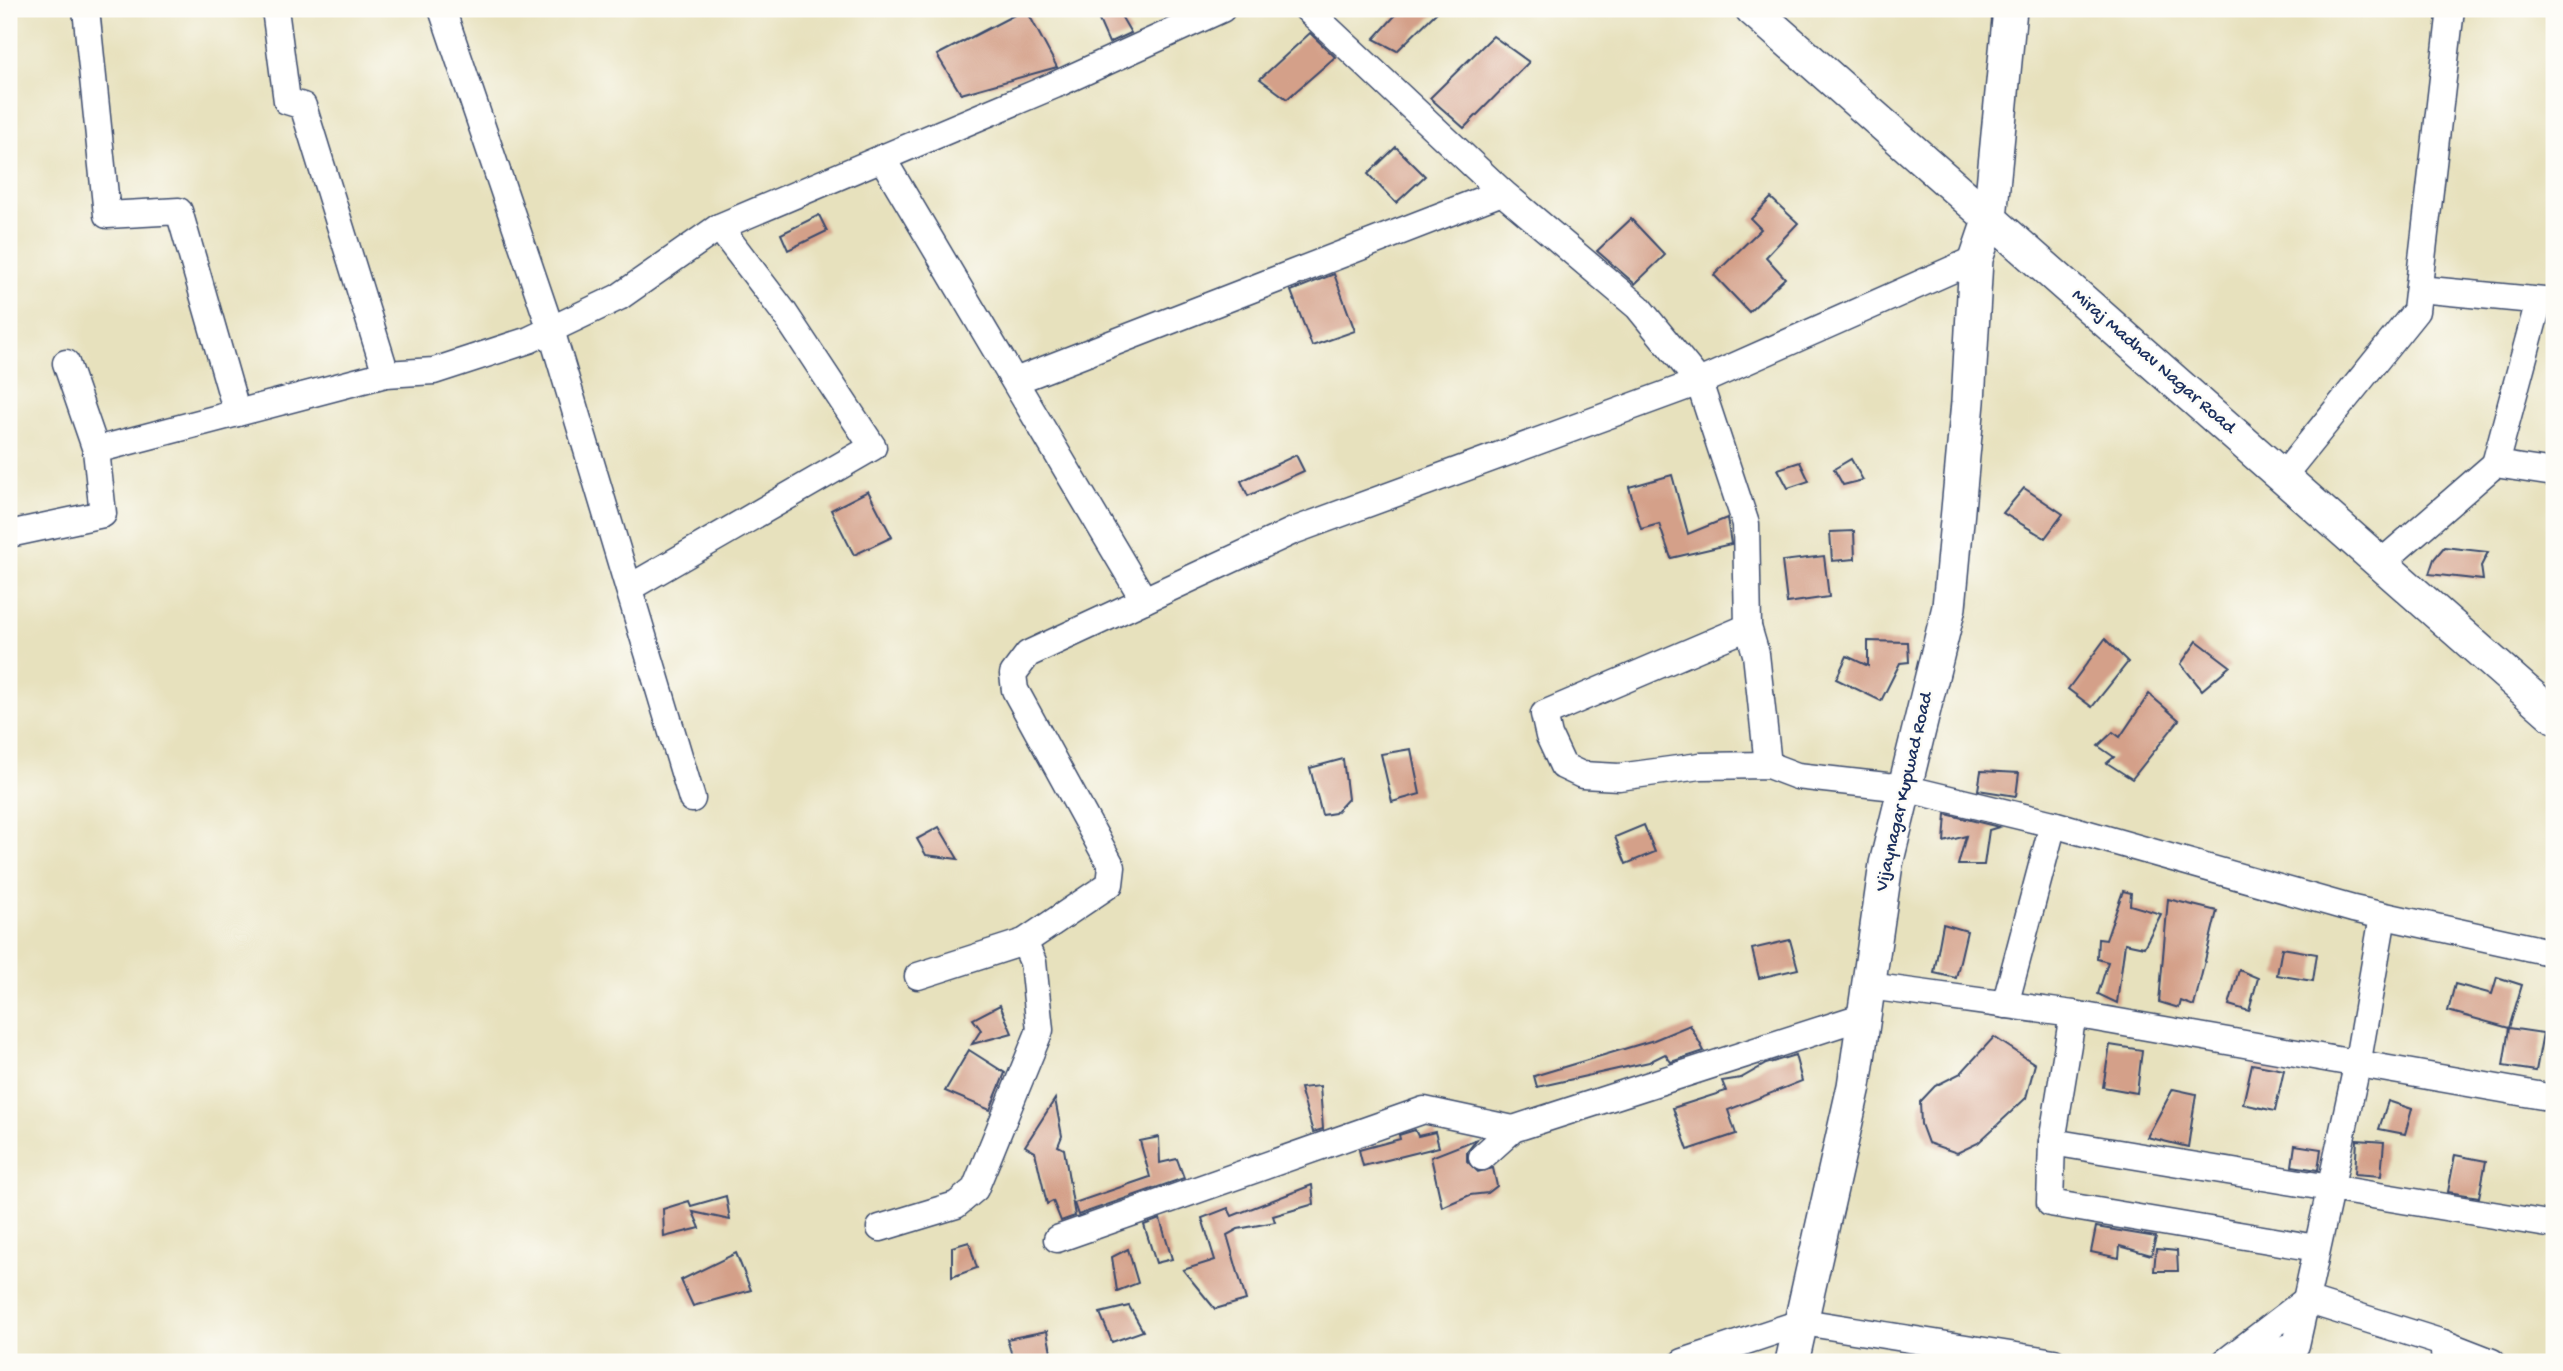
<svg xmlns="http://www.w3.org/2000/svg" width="2563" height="1371" font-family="'Gochi Hand',sans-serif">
	<rect width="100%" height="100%" fill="#fdfcf7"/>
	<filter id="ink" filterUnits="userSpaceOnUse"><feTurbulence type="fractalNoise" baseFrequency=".0143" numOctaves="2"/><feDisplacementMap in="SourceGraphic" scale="14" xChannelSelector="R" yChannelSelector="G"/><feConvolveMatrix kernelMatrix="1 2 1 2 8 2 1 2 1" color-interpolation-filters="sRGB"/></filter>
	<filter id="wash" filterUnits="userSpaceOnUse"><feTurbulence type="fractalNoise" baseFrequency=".00686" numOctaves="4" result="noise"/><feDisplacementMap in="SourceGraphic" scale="28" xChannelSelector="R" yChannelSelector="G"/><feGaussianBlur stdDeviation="1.57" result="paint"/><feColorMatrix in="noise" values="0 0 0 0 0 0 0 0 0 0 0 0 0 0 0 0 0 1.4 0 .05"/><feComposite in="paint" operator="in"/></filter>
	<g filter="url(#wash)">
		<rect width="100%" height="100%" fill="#e7e1bd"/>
		<g id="blocks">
			<g fill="#d4a089">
				<polygon points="1026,9 1057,67 961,94 937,55"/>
				<polygon points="1094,9 1117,9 1131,33 1109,43"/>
				<polygon points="1401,9 1440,9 1397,51 1374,39"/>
				<polygon points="1310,33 1335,57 1287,99 1260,79"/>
				<polygon points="1493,36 1529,62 1464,128 1430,98"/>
				<polygon points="1396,147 1425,176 1396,203 1368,174"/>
				<polygon points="1771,198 1798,223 1766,257 1785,278 1749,312 1714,275 1761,229 1751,219"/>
				<polygon points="819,215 827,231 788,250 781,234"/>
				<polygon points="1631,219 1665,255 1635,284 1597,251"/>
				<polygon points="1334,274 1355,331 1312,346 1291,291"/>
				<polygon points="1296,455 1304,471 1248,496 1241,481"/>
				<polygon points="1851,459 1863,480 1843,485 1834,469"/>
				<polygon points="1800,462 1809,481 1788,488 1778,469"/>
				<polygon points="1672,475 1688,534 1727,518 1731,544 1671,558 1659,524 1641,529 1629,487"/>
				<polygon points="2024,488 2063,514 2045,538 2003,513"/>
				<polygon points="868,491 892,537 854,555 831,510"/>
				<polygon points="1854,531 1855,559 1832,561 1830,532"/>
				<polygon points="2444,547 2488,552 2481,566 2483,580 2429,574 2434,559"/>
				<polygon points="1824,556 1829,597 1787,603 1782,561"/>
				<polygon points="2105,639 2128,662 2092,707 2068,689"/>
				<polygon points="1868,641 1908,642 1909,662 1900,663 1881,701 1836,679 1847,656 1868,666"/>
				<polygon points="2197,641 2230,666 2202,690 2181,664"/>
				<polygon points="2149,694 2179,720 2132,779 2107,763 2114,757 2098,746 2113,732 2120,737"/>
				<polygon points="1411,749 1420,794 1392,802 1381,754"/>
				<polygon points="1343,759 1348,799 1335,813 1322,815 1310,768"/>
				<polygon points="1981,771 2019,773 2016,796 1978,790"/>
				<polygon points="1946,814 1999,827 1989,830 1984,865 1958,865 1966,836 1944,842"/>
				<polygon points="1644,825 1655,852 1626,864 1615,837"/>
				<polygon points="939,827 958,859 926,855 917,839"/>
				<polygon points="2123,891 2131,893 2130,905 2161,914 2144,947 2125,943 2117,1003 2098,994 2108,962 2097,959 2098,939 2106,940"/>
				<polygon points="2168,899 2217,911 2194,1006 2181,1001 2179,1008 2159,1002"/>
				<polygon points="1943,924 1967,931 1956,978 1934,973"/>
				<polygon points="1790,940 1798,969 1759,978 1752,949"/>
				<polygon points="2282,948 2317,954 2313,981 2277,975"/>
				<polygon points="2239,970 2258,978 2249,1011 2229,1005"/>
				<polygon points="2497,977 2522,985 2509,1028 2448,1011 2455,984 2492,994"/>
				<polygon points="1000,1005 1012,1033 972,1044 981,1030 973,1019"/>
				<polygon points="1690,1025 1704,1051 1671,1062 1665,1054 1649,1062 1537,1087 1534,1076 1654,1040"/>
				<polygon points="2509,1028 2543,1033 2536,1071 2503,1066"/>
				<polygon points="1994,1037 2035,1064 2026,1098 1978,1143 1957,1153 1928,1143 1921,1124 1920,1102 1935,1086 1961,1073"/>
				<polygon points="2110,1045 2142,1050 2137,1093 2103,1087"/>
				<polygon points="969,1050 1005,1073 990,1110 945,1091"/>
				<polygon points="1795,1055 1802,1081 1728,1110 1736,1134 1688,1150 1673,1108 1726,1091 1722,1081 1741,1078 1766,1064"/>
				<polygon points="2252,1064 2284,1070 2275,1111 2243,1104"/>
				<polygon points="1320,1086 1323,1129 1313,1132 1300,1088"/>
				<polygon points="2173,1089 2196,1094 2188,1147 2147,1137"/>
				<polygon points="1055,1099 1062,1136 1058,1146 1064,1149 1075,1216 1061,1221 1053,1201 1047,1204 1035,1152 1025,1146"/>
				<polygon points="2388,1101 2412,1109 2405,1134 2379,1129"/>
				<polygon points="1415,1130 1418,1136 1435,1132 1439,1147 1363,1166 1359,1150 1400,1139 1399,1135"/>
				<polygon points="1159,1137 1160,1163 1177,1159 1184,1178 1078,1215 1074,1203 1150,1177 1140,1141"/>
				<polygon points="1477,1139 1467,1152 1467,1161 1478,1172 1493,1168 1497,1186 1488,1193 1470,1195 1442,1207 1431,1157"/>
				<polygon points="2357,1140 2384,1142 2381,1176 2355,1174"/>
				<polygon points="2295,1145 2321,1149 2318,1170 2292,1166"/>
				<polygon points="2455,1155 2486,1161 2479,1197 2448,1192"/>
				<polygon points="1312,1185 1314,1204 1273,1216 1275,1222 1238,1229 1227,1235 1246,1300 1215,1309 1183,1270 1215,1260 1202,1218 1228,1208 1232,1216"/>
				<polygon points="726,1196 730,1220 693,1212 700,1228 664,1237 663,1209 689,1201 691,1206"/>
				<polygon points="1160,1219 1172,1259 1156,1263 1144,1225"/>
				<polygon points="2096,1227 2156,1237 2151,1255 2120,1246 2119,1258 2091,1252"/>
				<polygon points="969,1242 977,1268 952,1277 952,1247"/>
				<polygon points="1128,1249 1138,1283 1117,1291 1112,1257"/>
				<polygon points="2156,1249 2177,1251 2178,1271 2154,1271"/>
				<polygon points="736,1253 751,1290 693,1306 681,1280"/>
				<polygon points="1129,1306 1143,1331 1112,1342 1100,1313"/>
				<polygon points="1047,1331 1053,1362 1014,1362 1007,1339"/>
			</g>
		</g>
	</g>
	<g filter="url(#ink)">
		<use href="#blocks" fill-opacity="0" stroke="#3a4a6c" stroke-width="2"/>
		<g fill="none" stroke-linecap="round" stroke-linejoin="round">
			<defs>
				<g id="minor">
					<polyline points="86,9 107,215 179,211 237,413"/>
					<polyline points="275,9 287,101 303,106 386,374"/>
					<polyline points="442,9 551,330 692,799"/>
					<polyline points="1307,9 1502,192 1638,307 1699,382 1746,524 1748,627 1756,654 1768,765"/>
					<polyline points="882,158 1144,600"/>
					<polyline points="2419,289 2554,302"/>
					<polyline points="66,363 96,450"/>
					<polyline points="1015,381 1502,192"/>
					<polyline points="2495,464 2539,301"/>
					<polyline points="2283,476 2416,311 2451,9"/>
					<polyline points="9,534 103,514 96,450 386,374 434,371 529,340 619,297 719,227 1055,85 1222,9"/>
					<polyline points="2381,563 2495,464 2554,473"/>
					<polyline points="629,588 873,447 783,311 719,227"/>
					<polyline points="1748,627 1544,714 1549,736 1563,766 1582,775 1619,777 1700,766 1768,765 1797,776 1904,788 2053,824 2353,909 2554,953"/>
					<polyline points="2383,916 2357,1066 2306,1300 2443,1343 2445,1362"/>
					<polyline points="918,976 1024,942 1110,884 1112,867 1015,690 1013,674 1028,654 1293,531 1699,382 1976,259"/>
					<polyline points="1869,986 2073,1014 2554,1098"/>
					<polyline points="2005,1005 2053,824"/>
					<polyline points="2073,1014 2052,1142 2554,1225"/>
					<polyline points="2052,1142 2050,1203 2316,1248"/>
					<polyline points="1482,1157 1513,1129 1864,1016"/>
					<polyline points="880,1228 956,1205 975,1189 1040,1030 1033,962 1024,942"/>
					<polyline points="1057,1239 1424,1110 1513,1129"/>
					<polyline points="2443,1343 2492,1362"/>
					<polyline points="1683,1362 1803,1322 2054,1362"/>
					<polyline points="2225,1362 2306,1300 2296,1345 2243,1362"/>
				</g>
				<g id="tertiary">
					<polyline points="1752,9 2554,716"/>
					<polyline points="1792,1362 1854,1086 1886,864 1949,607 1968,402 1976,259 1990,218 2010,9"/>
				</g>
			</defs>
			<use href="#minor" stroke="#3a4a6c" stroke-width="29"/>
			<use href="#tertiary" stroke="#3a4a6c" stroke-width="36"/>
			<use href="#minor" stroke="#fff" stroke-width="26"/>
			<use href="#tertiary" stroke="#fff" stroke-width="33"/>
		</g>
	</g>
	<g text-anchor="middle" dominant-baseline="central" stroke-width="5" stroke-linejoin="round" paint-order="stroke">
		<g font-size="19" fill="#1b2f5e" stroke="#fdfcf7">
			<text transform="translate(2153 362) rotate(41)">Miraj Madhav Nagar Road</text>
			<text transform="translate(1905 792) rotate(-77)">Vijaynagar Kupwad Road</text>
		</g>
	</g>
	<rect width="2563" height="1371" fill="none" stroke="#fdfcf7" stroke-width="35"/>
</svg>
